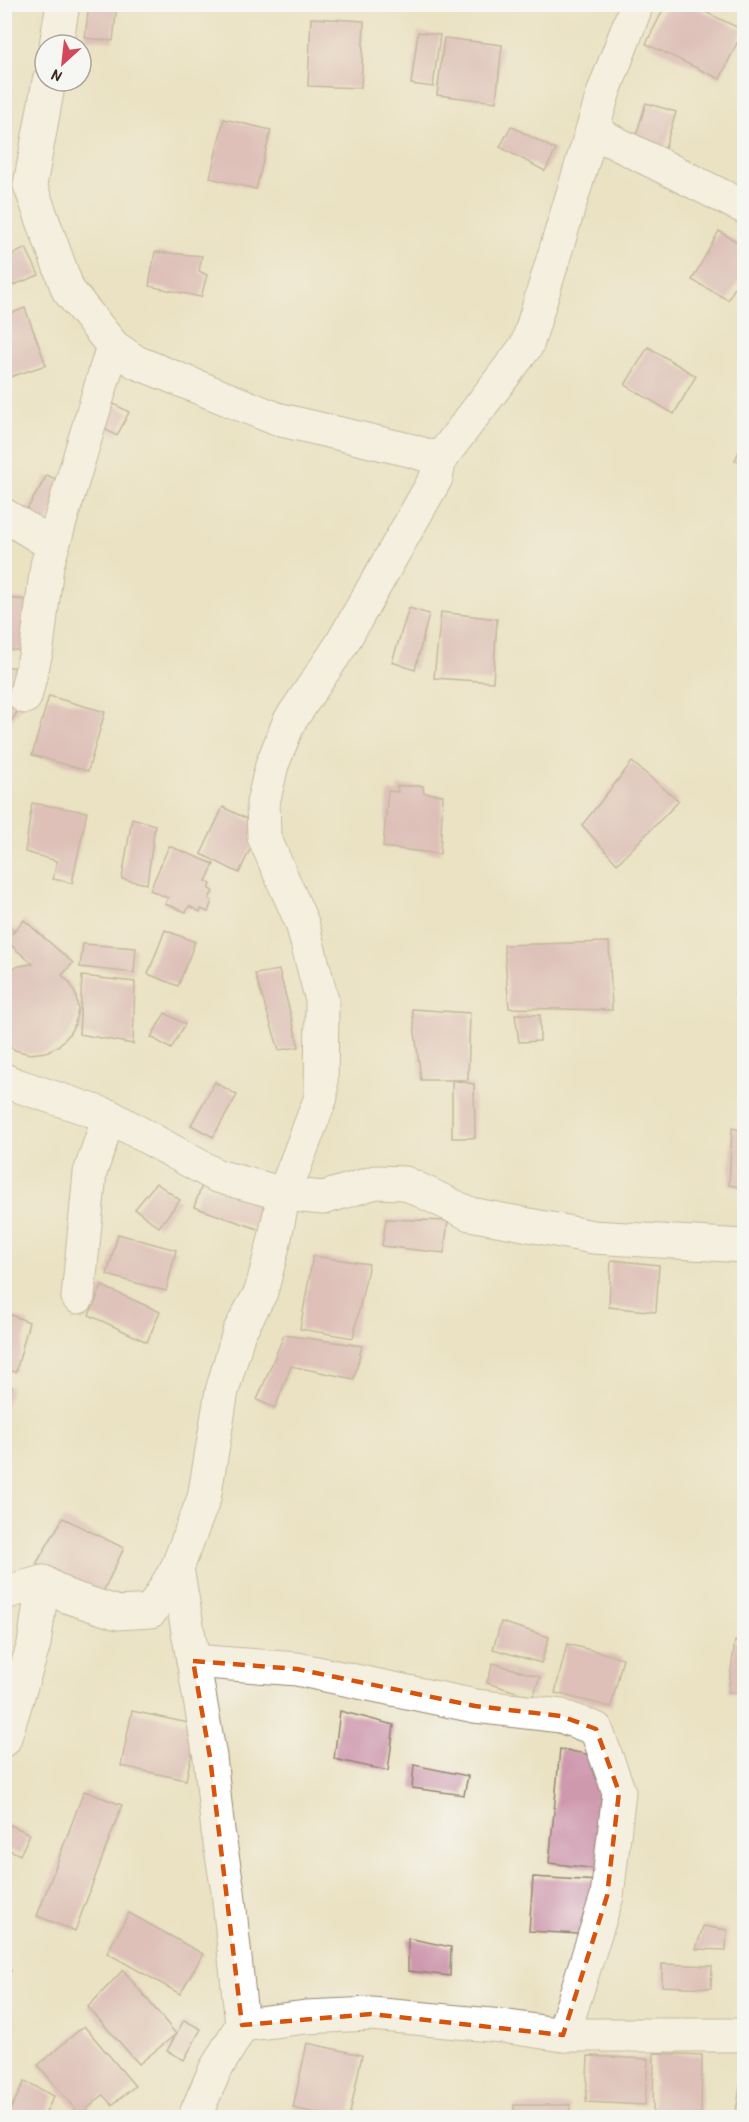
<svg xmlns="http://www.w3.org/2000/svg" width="749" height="2122" font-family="'Patrick Hand',sans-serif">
	<rect width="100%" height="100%" fill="#f6f6f2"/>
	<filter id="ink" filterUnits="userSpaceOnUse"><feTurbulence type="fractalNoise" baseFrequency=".0167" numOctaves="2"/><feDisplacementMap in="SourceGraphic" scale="12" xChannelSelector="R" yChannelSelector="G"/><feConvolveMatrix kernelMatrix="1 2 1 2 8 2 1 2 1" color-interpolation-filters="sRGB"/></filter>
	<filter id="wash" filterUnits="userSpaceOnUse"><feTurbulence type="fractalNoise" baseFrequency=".008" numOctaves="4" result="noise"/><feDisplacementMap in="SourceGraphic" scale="24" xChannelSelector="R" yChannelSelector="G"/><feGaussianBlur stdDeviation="1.35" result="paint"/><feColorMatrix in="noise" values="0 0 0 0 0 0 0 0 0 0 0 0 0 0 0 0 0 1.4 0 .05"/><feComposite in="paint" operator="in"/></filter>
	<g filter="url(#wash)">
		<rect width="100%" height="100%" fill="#ebe2c3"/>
		<g id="blocks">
			<g fill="#ce98ad">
				<polygon points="89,4 117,4 113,41 85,38"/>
				<polygon points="666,4 689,4 743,30 720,79 646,44"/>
				<polygon points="311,18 364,21 361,88 308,86"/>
				<polygon points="418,32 440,35 433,87 411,84"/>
				<polygon points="444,38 502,45 496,102 437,95"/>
				<polygon points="646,103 676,112 665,148 635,139"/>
				<polygon points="4,111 13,111 12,134 4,133"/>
				<polygon points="224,119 271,130 256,189 210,178"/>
				<polygon points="511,126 556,150 545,171 500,147"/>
				<rect x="5" y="144" width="3" height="23"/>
				<polygon points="719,231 744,246 744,271 728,300 692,280"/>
				<polygon points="26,248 39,275 4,289 4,259"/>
				<polygon points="155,252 202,256 199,271 207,275 201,297 149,286"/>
				<polygon points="25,308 46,365 4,379 4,316"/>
				<polygon points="648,347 696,376 674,414 625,385"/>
				<polygon points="110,402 129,412 117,436 97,425"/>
				<polygon points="744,441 744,466 735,460"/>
				<polygon points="47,475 69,486 46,523 26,511"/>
				<polygon points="4,598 29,600 24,651 4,649"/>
				<polygon points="409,608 429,614 415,670 392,662"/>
				<polygon points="441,612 497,619 493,682 434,678"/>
				<polygon points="4,666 16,668 23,704 6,728 4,728"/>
				<polygon points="49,696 105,712 88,771 32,755"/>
				<polygon points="632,762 679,801 617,864 582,825"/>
				<polygon points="397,786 423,786 424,793 443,795 440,854 383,847 388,791 398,792"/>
				<polygon points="32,803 87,812 72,883 53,879 57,861 25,852"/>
				<polygon points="223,807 261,826 239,873 201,854"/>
				<polygon points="132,818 155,825 147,884 122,879"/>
				<polygon points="169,846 214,864 206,881 211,884 209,889 213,891 209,899 212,901 208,912 201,909 200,912 189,906 186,912 165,904 168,898 150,890"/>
				<polygon points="24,920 73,963 62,975 70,983 76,996 78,1009 75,1024 68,1036 58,1046 46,1052 30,1054 15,1050 4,1044 4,973 19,966 33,964 8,943 4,950 4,924 14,929 12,934"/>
				<polygon points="165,930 195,942 178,986 148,974"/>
				<polygon points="609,942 612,1010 509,1008 504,945"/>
				<polygon points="83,944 136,948 134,973 80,967"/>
				<polygon points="279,970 299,1047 279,1050 255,974"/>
				<polygon points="744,970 744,997 737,994"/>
				<polygon points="82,976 135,982 133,1044 79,1034"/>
				<polygon points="412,1009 470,1013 468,1080 452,1080 474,1084 475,1138 452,1138 452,1080 421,1080"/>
				<polygon points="165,1013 185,1024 171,1049 151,1037"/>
				<polygon points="515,1014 540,1015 540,1041 519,1042"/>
				<polygon points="215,1082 237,1095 213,1137 191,1125"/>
				<polygon points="732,1128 744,1131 744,1188 729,1185"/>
				<polygon points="156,1183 180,1200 159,1227 135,1209"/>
				<polygon points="202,1185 269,1207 261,1230 194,1207"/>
				<polygon points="386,1219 448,1221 444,1253 382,1246"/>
				<polygon points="118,1234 176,1250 166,1291 107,1275"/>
				<polygon points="313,1256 369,1264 353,1338 300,1329"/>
				<polygon points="611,1260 659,1265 656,1312 609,1307"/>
				<polygon points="102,1286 160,1312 147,1342 89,1315"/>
				<polygon points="4,1312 29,1322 16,1372 4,1370"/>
				<polygon points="284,1335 362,1346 354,1379 291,1366 275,1408 257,1400"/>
				<polygon points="4,1384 12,1387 5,1408 4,1408"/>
				<polygon points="63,1518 124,1548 100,1598 36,1564"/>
				<polygon points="501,1622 549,1637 541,1663 493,1649"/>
				<polygon points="735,1641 744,1642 744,1694 728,1692"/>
				<polygon points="567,1644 623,1658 611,1707 555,1693"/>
				<polygon points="493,1663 540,1677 533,1697 487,1683"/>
				<polygon points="132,1711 198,1725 186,1780 121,1766"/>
				<polygon points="340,1711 394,1725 388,1771 334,1759"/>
				<polygon points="560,1749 606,1758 605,1870 549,1863"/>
				<polygon points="414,1765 468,1776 464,1795 412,1788"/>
				<polygon points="84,1791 122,1805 75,1931 37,1916"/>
				<polygon points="4,1822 30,1834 20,1855 4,1847"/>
				<polygon points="533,1877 598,1881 595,1935 529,1931"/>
				<polygon points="129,1913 203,1954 180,1994 107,1953"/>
				<polygon points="703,1926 727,1930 726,1950 696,1949"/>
				<polygon points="408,1938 451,1947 450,1976 408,1971"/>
				<polygon points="4,1964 11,1971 4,1977"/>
				<polygon points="662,1964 712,1966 711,1988 662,1986"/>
				<polygon points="123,1970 176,2034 139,2064 88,2007"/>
				<polygon points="184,2020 201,2029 184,2060 167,2051"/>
				<polygon points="84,2026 135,2086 112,2105 103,2095 80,2115 38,2065"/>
				<polygon points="307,2043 362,2055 349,2118 339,2118 293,2108"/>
				<polygon points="654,2053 702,2055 701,2116 653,2115"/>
				<polygon points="588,2056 648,2059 645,2105 586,2102"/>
				<polygon points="743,2068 744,2118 735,2118"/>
				<polygon points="25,2081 54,2096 43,2118 6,2118"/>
				<rect x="514" y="2105" width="56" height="13"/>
			</g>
		</g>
	</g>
	<g filter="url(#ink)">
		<use href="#blocks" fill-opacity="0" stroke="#938670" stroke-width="1.5"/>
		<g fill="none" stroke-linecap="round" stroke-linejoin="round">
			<defs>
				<g id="minor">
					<polyline points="56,45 63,4"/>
					<polyline points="592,131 744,207"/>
					<polyline points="440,459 527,345 604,91 637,4"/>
					<polyline points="4,515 53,545"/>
					<polyline points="25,697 37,648 47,565 113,346"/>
					<polyline points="4,1080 16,1085 109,1116 217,1176 284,1194 323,1198 376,1182 405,1183 470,1214 593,1237 744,1246"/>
					<polyline points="78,1297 90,1173 109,1116"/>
					<polyline points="177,1568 210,1757 218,1831 228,1891 242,2025 215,2070 194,2118"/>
					<polyline points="4,1593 43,1582 66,1596 118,1613 151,1611 177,1568 204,1498 222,1391 239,1332 261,1292 274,1242 284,1194 321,1097 322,1000 302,923 264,837 263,803 272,765 289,722 341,645 436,478 440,459 409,450 277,419 136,362 113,346 68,290 30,185 49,81"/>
					<polyline points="193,1661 297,1669 475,1706 561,1716 596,1729 619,1792 607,1896 563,2035"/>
					<polyline points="4,1740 34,1644 43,1582"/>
					<polyline points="242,2025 306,2017 371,2014 502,2026 563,2035 744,2035"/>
				</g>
			</defs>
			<use href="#minor" stroke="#938670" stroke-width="35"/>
			<use href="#minor" stroke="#fff" stroke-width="33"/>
		</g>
	</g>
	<path d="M0 0H749V2122H0ZM193,1661L297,1669L475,1706L561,1716L596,1729L619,1792L607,1896L563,2035L371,2014L242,2025L210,1757Z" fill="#ebe2c3" fill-opacity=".55" fill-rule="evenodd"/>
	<path fill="none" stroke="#d7540e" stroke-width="4.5" stroke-dasharray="12 8" stroke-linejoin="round" d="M193,1661L297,1669L475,1706L561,1716L596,1729L619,1792L607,1896L563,2035L371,2014L242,2025L210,1757Z"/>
	<rect width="749" height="2122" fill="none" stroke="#f6f6f2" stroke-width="24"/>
	<g transform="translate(63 63) rotate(207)"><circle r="28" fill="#f6f6f2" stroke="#aba49d" stroke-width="1.5"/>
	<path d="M0-4.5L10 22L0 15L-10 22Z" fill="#d1495b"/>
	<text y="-9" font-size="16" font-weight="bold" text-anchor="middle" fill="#3b2a1e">N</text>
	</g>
</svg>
